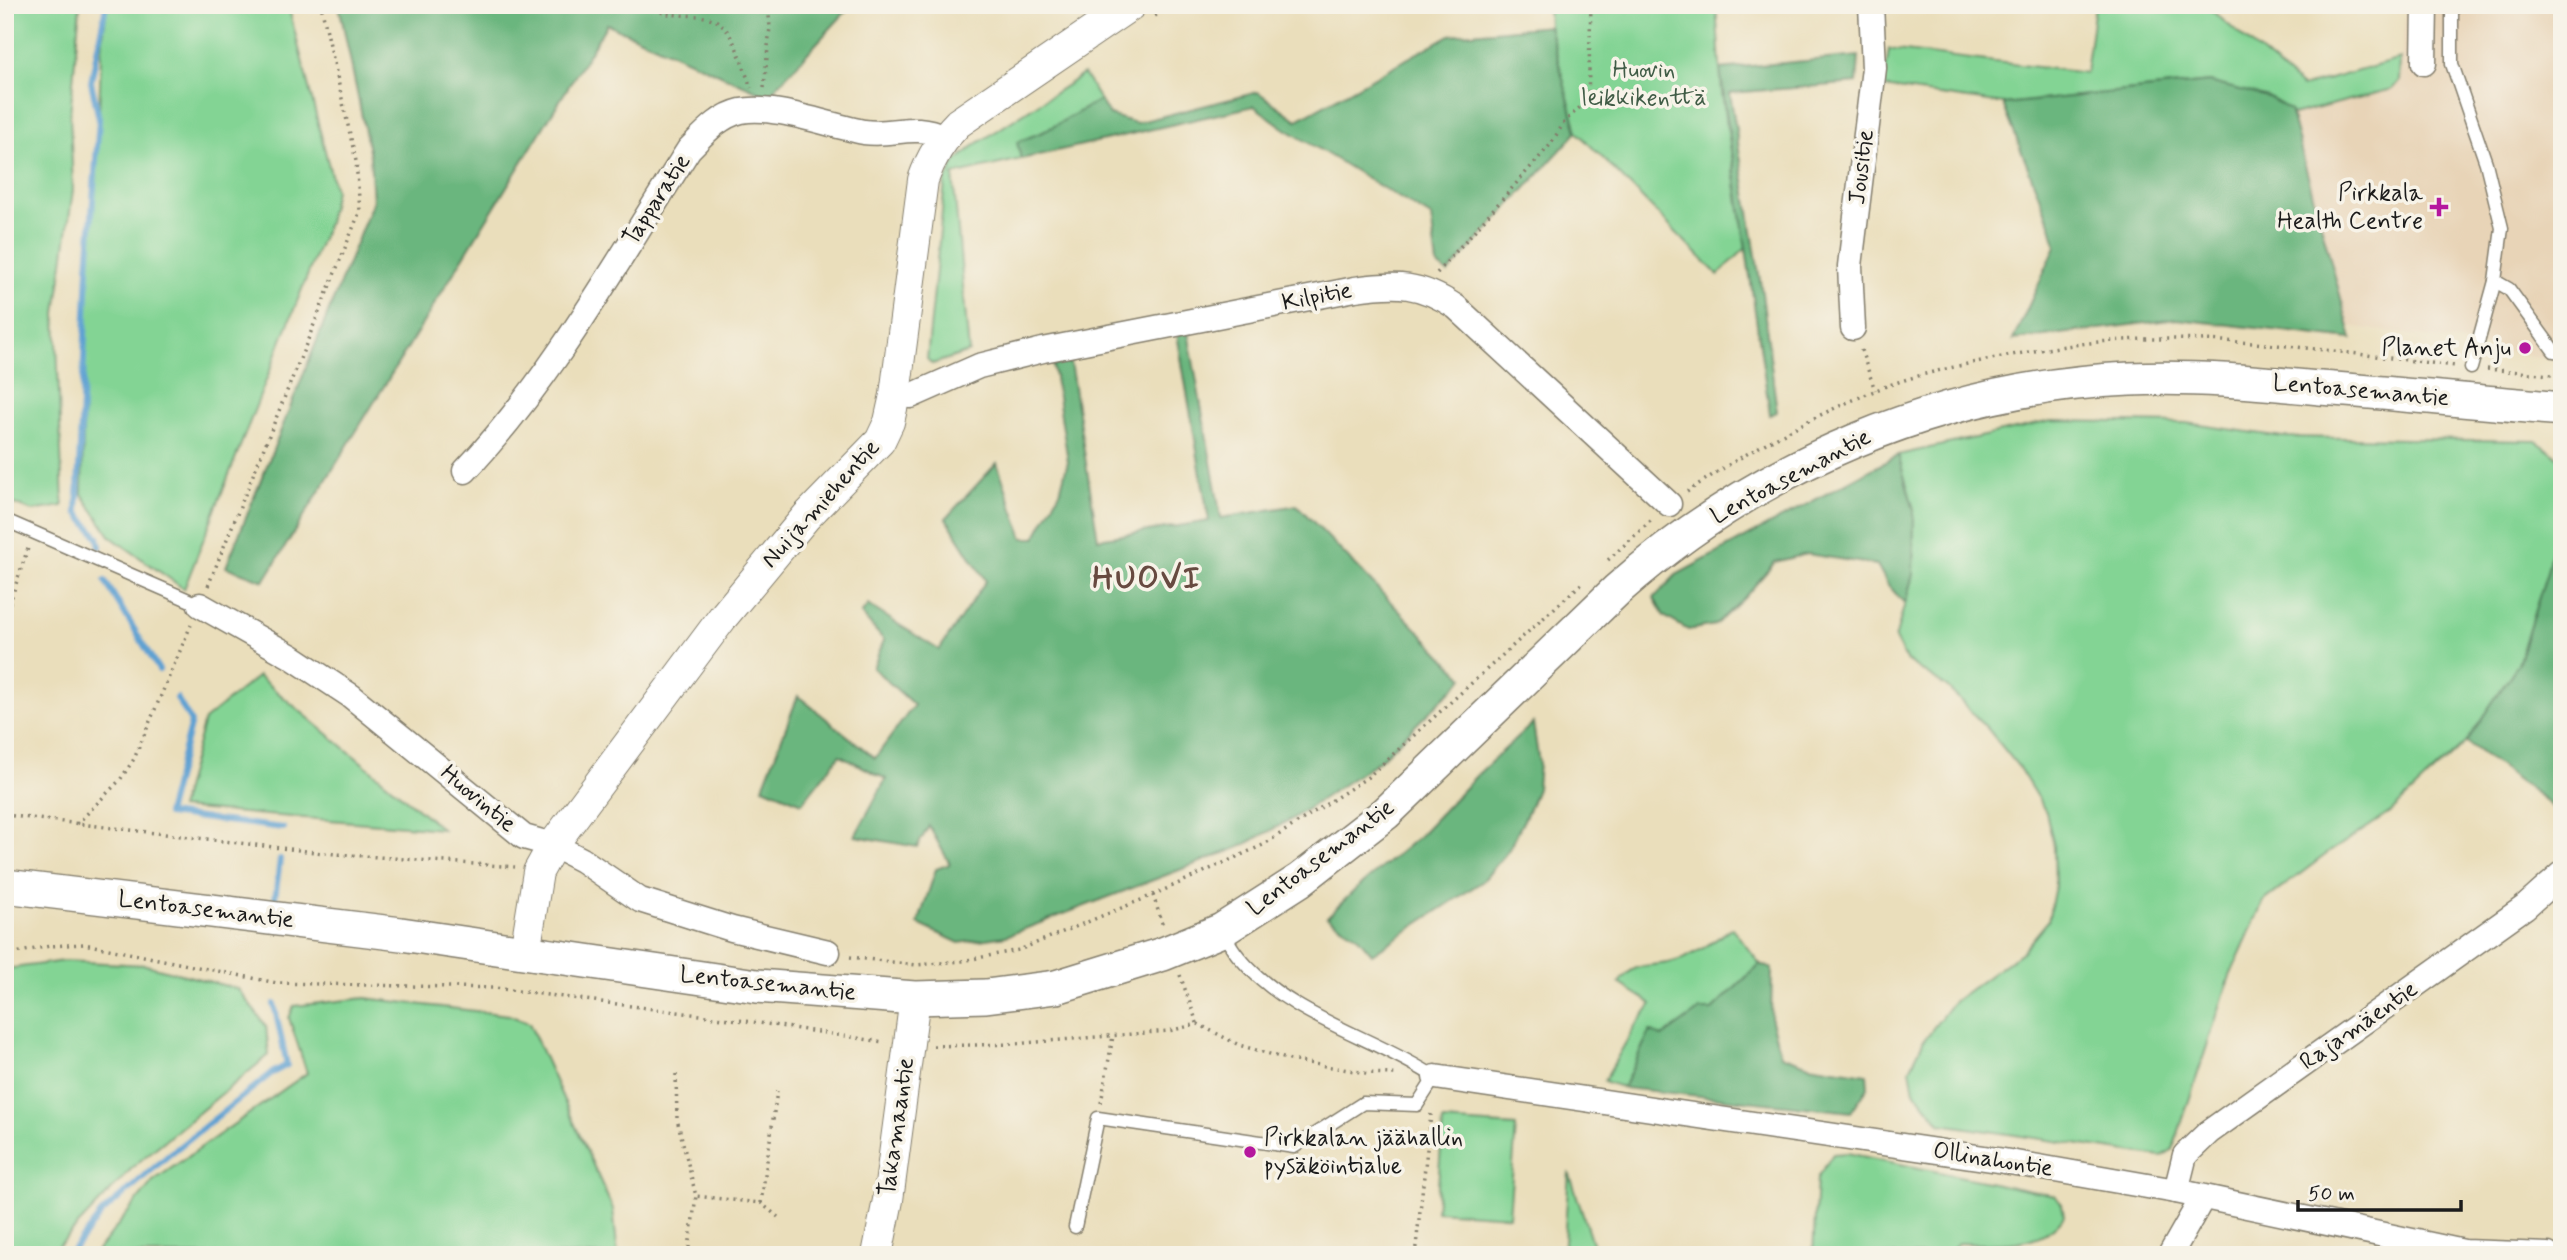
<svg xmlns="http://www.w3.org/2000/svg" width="2567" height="1260" font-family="Mynerve,sans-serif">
	<rect width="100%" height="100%" fill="#f7f3e8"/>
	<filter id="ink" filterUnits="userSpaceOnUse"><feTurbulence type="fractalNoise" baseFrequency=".0143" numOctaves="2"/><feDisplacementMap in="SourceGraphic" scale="14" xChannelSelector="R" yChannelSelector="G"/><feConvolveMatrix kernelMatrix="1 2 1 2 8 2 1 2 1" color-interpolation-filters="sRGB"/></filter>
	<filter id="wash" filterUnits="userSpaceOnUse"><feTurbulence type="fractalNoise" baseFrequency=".00686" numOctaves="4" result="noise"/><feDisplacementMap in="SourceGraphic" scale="28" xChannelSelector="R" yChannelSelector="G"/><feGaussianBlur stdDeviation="1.57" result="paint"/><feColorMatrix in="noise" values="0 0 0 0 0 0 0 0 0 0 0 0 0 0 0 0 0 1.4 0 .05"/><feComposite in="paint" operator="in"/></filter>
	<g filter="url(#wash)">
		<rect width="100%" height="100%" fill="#eadebb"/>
		<polygon fill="#e8d4b7" points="2406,5 2562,5 2562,362 2462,342 2348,326 2292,115 2392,89 2399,81"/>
		<g fill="#83d494" stroke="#507858" stroke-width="2">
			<polygon points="5,5 80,5 70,115 73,190 56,313 63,506 32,511 5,500"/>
			<polygon points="107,5 288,5 335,190 328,223 184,589 111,537 82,494 85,307 97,171 101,55"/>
			<polygon points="1548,5 1716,5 1722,94 1746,248 1718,275 1577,132 1549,26"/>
			<polygon points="2095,5 2205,5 2302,87 2400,59 2399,81 2392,89 2292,115 2290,110 2209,82 2003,104 1883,87 1889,49 2086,73"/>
			<polygon points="1084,74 1100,100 1045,131 1018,142 1021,159 953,175 969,352 932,364 927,359 945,182 955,162 975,145"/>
			<polygon points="2051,421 2186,423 2283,437 2536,441 2562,459 2561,515 2547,572 2518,664 2466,742 2391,812 2328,853 2263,902 2230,976 2173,1149 2161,1157 1941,1124 1914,1091 1910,1069 1924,1040 1953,1002 2023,951 2048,921 2055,886 2054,847 2046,812 2018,766 1988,729 1948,688 1906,660 1895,639 1913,574 1914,510 1898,455"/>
			<polygon points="258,676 442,829 180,808 204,720"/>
			<path d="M1732,928L1760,964L1712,1010L1700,1011L1662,1037L1650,1032L1623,1088L1604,1081L1634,1028L1652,1004L1619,983C1636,958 1655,969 1679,960C1699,953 1715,940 1732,928Z"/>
			<polygon points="64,961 146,965 238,989 266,1026 269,1055 135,1165 50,1255 5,1255 5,969"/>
			<polygon points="365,998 509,1015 529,1023 613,1209 618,1255 94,1255 153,1181 307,1073 289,1018 294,1006"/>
			<polygon points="1443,1121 1516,1126 1509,1216 1436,1211"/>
			<path d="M1847,1153L2055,1196L2062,1204L2064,1216C2044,1248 1992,1245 1958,1243L1946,1255H1813L1817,1178L1833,1154Z"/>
			<polygon points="1569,1172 1596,1255 1563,1255"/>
		</g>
		<g fill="#6ab67e" stroke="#43694d" stroke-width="2">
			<polygon points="339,5 852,5 768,96 607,24 264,581 226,567 373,201 370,156"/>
			<polygon points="1549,26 1577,132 1448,273 1437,265 1431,217 1284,128 1254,106 1021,159 1017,142 1045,131 1100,100 1109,115 1136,123 1258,92 1297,120 1450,35"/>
			<polygon points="1859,56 1857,83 1730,93 1762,293 1777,412 1770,415 1720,69"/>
			<polygon points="2209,82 2268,97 2290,110 2352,339 2177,319 2013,340 2056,246 2052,229 2003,104"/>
			<polygon points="1188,332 1221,518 1297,505 1464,678 1380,760 1292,819 1240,847 1006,936 959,943 918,924 936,869 950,864 929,826 917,847 855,836 886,779 840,755 802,803 763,787 798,696 875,758 914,705 873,668 884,640 861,614 868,605 939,650 986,581 946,518 997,463 1023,538 1035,538 1060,492 1068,461 1053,365 1070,362 1098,539 1209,521 1177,334"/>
			<polygon points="1898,455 1914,510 1913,574 1905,604 1888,585 1877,565 1807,554 1775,562 1744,598 1715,625 1688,630 1664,616 1654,598 1676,575"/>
			<polygon points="2562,500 2562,819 2544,799 2466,742 2518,664 2547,572"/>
			<polygon points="1533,723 1539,763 1537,789 1525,818 1508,851 1483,881 1372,954 1356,935 1327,917 1356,889 1418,837 1477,775"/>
			<polygon points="1760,964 1772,969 1771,1021 1781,1055 1809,1065 1867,1074 1868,1087 1851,1112 1623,1088 1650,1031 1662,1037 1700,1010 1712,1010"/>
		</g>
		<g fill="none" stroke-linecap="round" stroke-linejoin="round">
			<g stroke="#5fa1d2" stroke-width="6">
				<polyline points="100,547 98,537 77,512 88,269 99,119 91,82 106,5"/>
				<polyline points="105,581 159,670"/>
				<polyline points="177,698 191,722 167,814 283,828"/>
				<polyline points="275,899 280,859"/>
				<polyline points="69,1255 102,1213 170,1154 272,1073 287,1065 274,1004"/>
			</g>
		</g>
	</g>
	<g filter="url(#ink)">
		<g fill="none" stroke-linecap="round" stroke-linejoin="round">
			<defs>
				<g id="service">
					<polyline points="2452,5 2452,64 2486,163 2502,228 2495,281 2471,368"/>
					<polyline points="2495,281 2509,289 2554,351 2562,352"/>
					<polyline points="5,520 200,605"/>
					<path d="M1075,1227L1098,1118L1294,1147L1363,1103L1417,1105L1435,1077C1371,1035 1290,1018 1239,957C1232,949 1227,939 1222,930"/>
				</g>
				<g id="minor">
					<polyline points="2424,63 2425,5"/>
					<polyline points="1853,328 1850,266 1874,68 1871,5"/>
					<path d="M895,395L911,396L979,366L1043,350L1355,289C1397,283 1420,283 1456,307L1669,504"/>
					<path d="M465,471C553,378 620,257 689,149C704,134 719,116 741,111C774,104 830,126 864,132C896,136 913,122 944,137"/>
					<polyline points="200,605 292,657 351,696 524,837 553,845 582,860 640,900 732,929 828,952"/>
					<polyline points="1435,1077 1998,1160 2176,1191 2464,1252 2548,1255"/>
					<polyline points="2176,1191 2185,1155 2209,1132 2525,907 2562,874"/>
					<polyline points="2170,1255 2203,1197"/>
				</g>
				<g id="tertiary">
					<path d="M525,952L538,872L553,845L723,617L806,517L880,441L889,422L895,395L923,180C931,157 941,140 958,123L1131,5"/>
					<polyline points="877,1255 888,1200 915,998"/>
				</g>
				<path id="secondary" d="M5,886L401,934L757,986L915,998L986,996L1056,987L1163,954L1222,930L1300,880L1386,813L1617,590C1758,465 1940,387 2130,379C2193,376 2256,382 2320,388C2400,394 2481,402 2562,409"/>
			</defs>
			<use href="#service" stroke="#837d6c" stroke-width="15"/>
			<use href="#minor" stroke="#837d6c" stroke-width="27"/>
			<use href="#tertiary" stroke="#837d6c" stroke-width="32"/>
			<use href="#secondary" stroke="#837d6c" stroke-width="36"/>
			<g stroke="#837d6c" stroke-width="3.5" stroke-dasharray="2 5" stroke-linecap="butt">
				<path d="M649,5C667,24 708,6 725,28C738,45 744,69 751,88"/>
				<polyline points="1155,16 1170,5"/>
				<polyline points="764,88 770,27 768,5"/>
				<polyline points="1437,273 1550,145 1565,121 1588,100 1591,5"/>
				<polyline points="1861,350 1875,390"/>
				<polyline points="2487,369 2562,376"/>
				<path d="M1687,492C1745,452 1809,418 1874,391C1907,377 1945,369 1981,361C2036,350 2092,340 2149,339C2251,338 2354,354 2455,366"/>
				<polyline points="1608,560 1654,518"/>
				<polyline points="208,586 360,211 356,161 321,5"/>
				<polyline points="5,617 28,548"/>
				<polyline points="5,815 323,853 515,867"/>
				<polyline points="77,824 120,780 134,759 191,625"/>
				<polyline points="1153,895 1163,926"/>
				<polyline points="5,955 50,946 84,944 277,983 495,988 753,1022 883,1042"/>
				<polyline points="850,957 916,965 962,961 1019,950 1153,895 1263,845 1368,777 1581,584"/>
				<polyline points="1180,975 1197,1023"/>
				<polyline points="933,1046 1013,1044 1169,1031 1198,1024 1239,1045 1290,1060 1366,1073 1395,1074"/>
				<polyline points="676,1074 677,1119 696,1196 761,1203 778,1217"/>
				<polyline points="1101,1103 1113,1036"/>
				<polyline points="761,1203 777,1091"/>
				<polyline points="688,1255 696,1196"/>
				<polyline points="1415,1255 1431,1114"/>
			</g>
			<use href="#service" stroke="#fff" stroke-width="12"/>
			<use href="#minor" stroke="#fff" stroke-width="24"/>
			<use href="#tertiary" stroke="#fff" stroke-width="30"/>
			<use href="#secondary" stroke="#fff" stroke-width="33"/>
		</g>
	</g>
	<g fill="#b5179e" stroke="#f7f3e8" stroke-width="2.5">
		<path d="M2435.5 196.5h7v7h7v7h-7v7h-7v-7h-7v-7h7z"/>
		<circle cx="2525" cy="348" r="7"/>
		<circle cx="1250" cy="1152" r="7"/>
	</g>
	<g text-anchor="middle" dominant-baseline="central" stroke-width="7" stroke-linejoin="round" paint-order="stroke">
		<g font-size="24" fill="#405c46" stroke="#f7f3e8">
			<text x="1644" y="70">Huovin<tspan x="1644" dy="28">leikkikenttä</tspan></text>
		</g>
		<g font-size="24" fill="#1c1c1c" stroke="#f7f3e8">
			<text transform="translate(1862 167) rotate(-83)">Jousitie</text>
			<text transform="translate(657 200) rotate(-57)">Tapparatie</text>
			<text transform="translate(1317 297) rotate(-11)">Kilpitie</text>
			<text transform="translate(2361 391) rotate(5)">Lentoasemantie</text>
			<text transform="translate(1791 477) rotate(-28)">Lentoasemantie</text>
			<text transform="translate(821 504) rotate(-48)">Nuijamiehentie</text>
			<text transform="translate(478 799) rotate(40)">Huovintie</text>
			<text transform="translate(1321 858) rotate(-37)">Lentoasemantie</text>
			<text transform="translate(206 910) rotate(7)">Lentoasemantie</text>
			<text transform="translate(768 984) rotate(6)">Lentoasemantie</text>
			<text transform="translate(2359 1026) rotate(-35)">Rajamäentie</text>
			<text transform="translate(897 1127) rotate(-82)">Takamaantie</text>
			<text transform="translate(1993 1160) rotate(9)">Ollinahontie</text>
		</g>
		<g font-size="24" fill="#1c1c1c" stroke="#f7f3e8" text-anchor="end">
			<text x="2423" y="193">Pirkkala<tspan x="2423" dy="28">Health Centre</tspan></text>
			<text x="2511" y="348">Planet Anju</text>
			<text x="1264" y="1138" text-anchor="start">Pirkkalan jäähallin<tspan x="1264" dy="28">pysäköintialue</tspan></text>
		</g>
		<g font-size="32" font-weight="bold" letter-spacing="2" fill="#674a40" stroke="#f7f3e8">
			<text x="1147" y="579">HUOVI</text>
		</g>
	</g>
	<rect width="2567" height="1260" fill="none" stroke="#f7f3e8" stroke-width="28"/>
	<path d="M2298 1200v10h163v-10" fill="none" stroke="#1c1c1c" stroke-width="3.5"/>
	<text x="2308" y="1200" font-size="21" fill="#1c1c1c" stroke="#f7f3e8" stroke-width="5" paint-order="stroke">50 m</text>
</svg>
